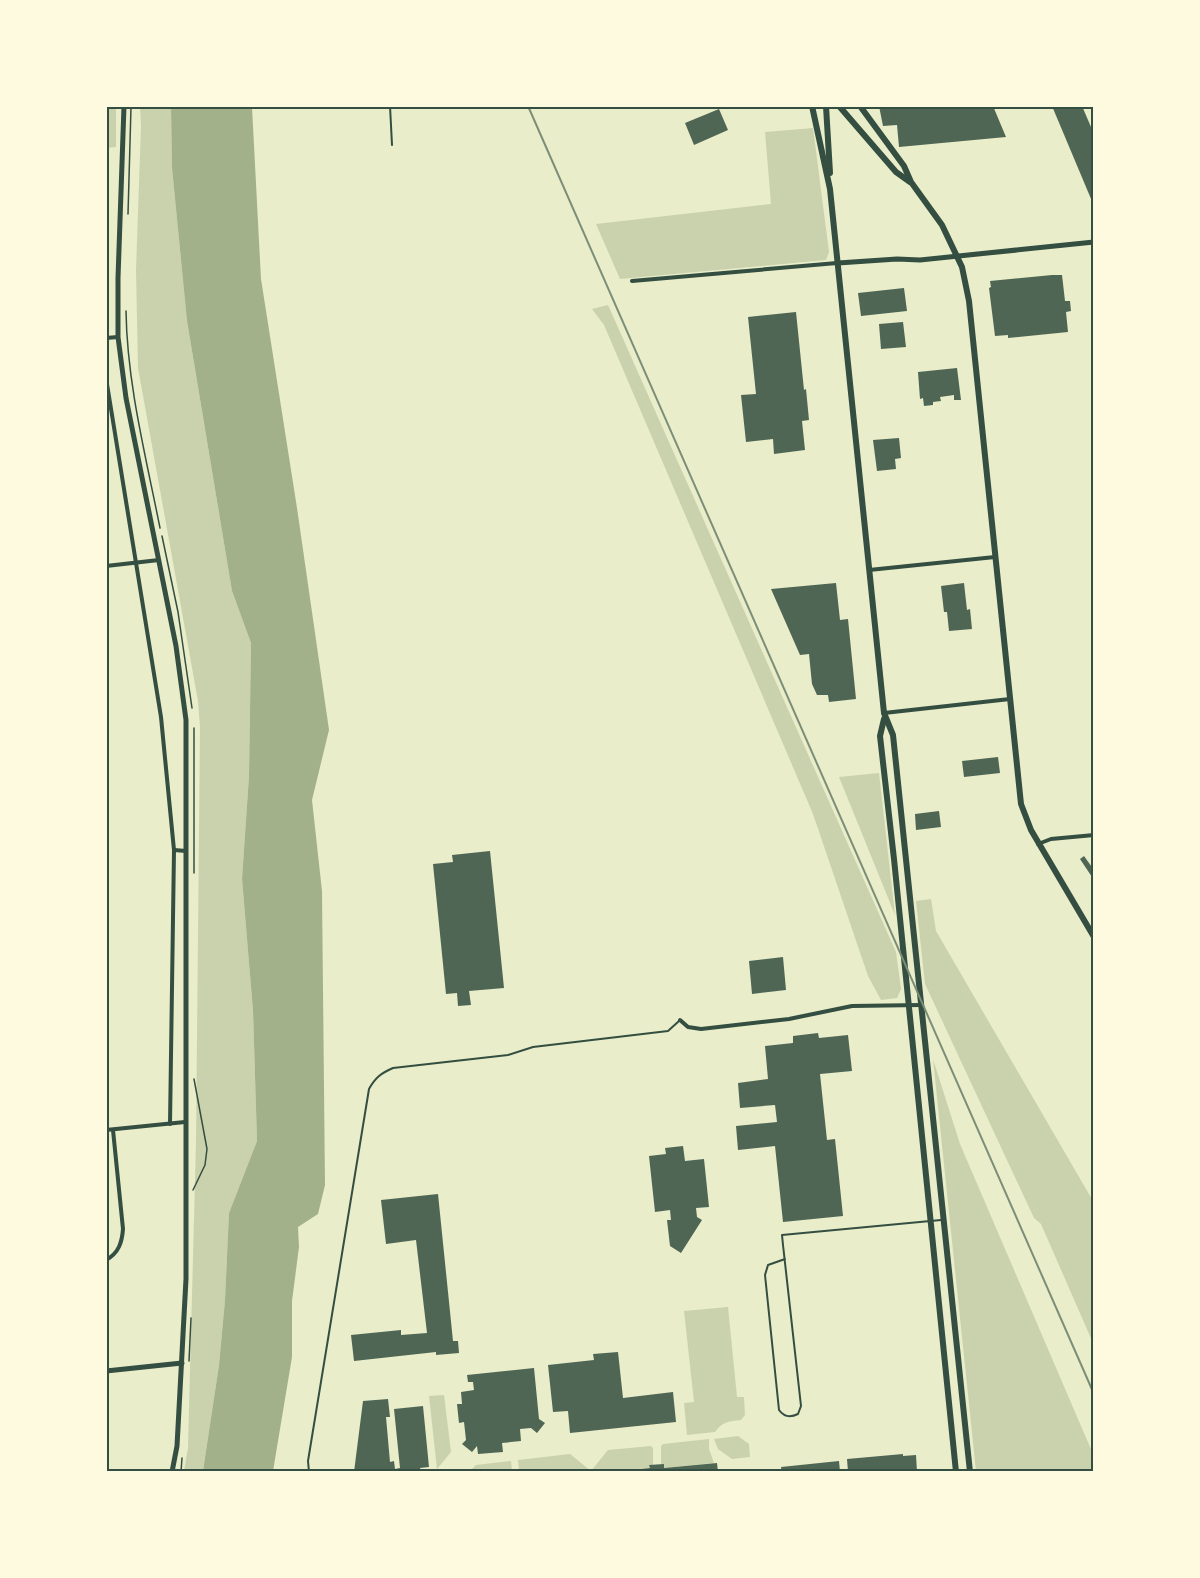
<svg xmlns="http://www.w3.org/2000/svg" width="1200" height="1578" font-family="'Space Grotesk',sans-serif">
	<rect width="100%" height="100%" fill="#e9edc9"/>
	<g fill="#cad2ad">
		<polygon points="107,106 116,107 116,147 107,148"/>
		<polygon points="140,107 171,107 172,168 187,321 232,591 251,643 249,776 242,879 253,1011 257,1141 229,1213 225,1300 219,1365 203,1471 184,1471 188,1448 196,1142 200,727 198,701 138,368 136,270 141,126"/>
		<polygon points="813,128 829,252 826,260 620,279 596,224 771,204 765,132"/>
		<polygon points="608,305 896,952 901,989 897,998 881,1000 868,976 813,814 604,325 592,309"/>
		<polygon points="879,773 895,915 839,777"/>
		<polygon points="931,899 936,931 1093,1201 1093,1343 1041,1224 1034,1218 925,984 916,901"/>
		<polygon points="933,1059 960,1144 1093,1454 1093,1471 976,1471"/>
		<path d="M728,1307L737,1397H744L745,1415L741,1420C729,1421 722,1422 715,1432L687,1435L684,1403L694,1402L684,1311Z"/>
		<polygon points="444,1395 451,1452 437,1469 429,1396"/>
		<polygon points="738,1436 749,1444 750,1457 732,1459 718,1449 714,1439"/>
		<polygon points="709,1439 709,1449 714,1463 664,1468 664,1464 661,1464 661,1446 663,1444"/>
		<polygon points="651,1446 653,1448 653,1465 650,1465 650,1468 618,1471 519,1471 518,1460 570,1454 591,1471 608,1450"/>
		<polygon points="511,1461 512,1471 470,1471 476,1465"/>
	</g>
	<polygon fill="#a3b18a" points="171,107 252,107 261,279 297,508 329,730 312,800 322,891 325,1185 318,1214 298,1227 299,1247 292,1301 292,1357 273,1471 203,1471 219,1365 225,1300 229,1213 257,1141 253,1011 242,879 249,776 251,643 232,591 187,321 172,168"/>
	<g fill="#4f6655">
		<polygon points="879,106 993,106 1006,137 899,147 897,125 883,126"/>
		<polygon points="1052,106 1082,106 1094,134 1094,206"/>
		<polygon points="719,109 728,130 694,145 685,123"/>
		<polygon points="1052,275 1062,275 1065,301 1070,301 1071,311 1066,312 1068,332 1008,338 1008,335 995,336 989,288 991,287 990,281"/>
		<polygon points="904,288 907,311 861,316 858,293"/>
		<polygon points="796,312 804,390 806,389 809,420 802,421 805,450 774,454 773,439 746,442 741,395 756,394 748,317"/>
		<polygon points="903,322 906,347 881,349 879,324"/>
		<polygon points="957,368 961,400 954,400 954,395 940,397 941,401 933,402 933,405 924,406 923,398 920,399 918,372"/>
		<polygon points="899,438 901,458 895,459 896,469 877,471 873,440"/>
		<polygon points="836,583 840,620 848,619 856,699 829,702 828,695 817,695 812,684 809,654 800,655 771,589"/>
		<polygon points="964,583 967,610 970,609 972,629 949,631 947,612 944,612 941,586"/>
		<polygon points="998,757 1000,773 964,777 962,761"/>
		<polygon points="939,811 941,827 916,830 915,814"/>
		<polygon points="490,851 504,988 469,991 471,1005 458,1006 457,993 446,994 433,864 453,862 452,855"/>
		<polygon points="1084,856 1094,870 1094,880 1080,859"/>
		<polygon points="783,957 786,990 752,994 749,961"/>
		<polygon points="818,1033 819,1038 848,1035 852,1071 820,1074 827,1140 835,1139 843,1216 783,1222 775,1146 738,1150 736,1126 777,1122 775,1105 740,1108 738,1083 768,1079 765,1046 793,1043 793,1036"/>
		<polygon points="683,1146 685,1161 704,1159 709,1207 696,1208 697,1217 702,1220 681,1253 670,1246 667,1220 671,1220 670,1210 655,1212 649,1156 666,1154 665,1148"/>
		<polygon points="438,1194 453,1341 458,1341 459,1353 436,1355 436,1352 354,1361 351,1335 401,1330 401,1335 427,1333 416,1240 386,1244 381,1200"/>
		<polygon points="618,1352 623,1398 673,1392 676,1422 570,1433 568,1411 553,1412 548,1365 594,1360 593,1354"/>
		<polygon points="534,1368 539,1419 545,1423 537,1433 531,1428 520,1429 521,1441 502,1443 503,1452 478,1454 477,1446 472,1452 462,1444 466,1440 464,1422 459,1423 457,1404 462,1404 461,1392 474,1390 473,1382 468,1382 467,1375"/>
		<polygon points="388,1399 390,1417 386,1417 390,1462 394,1461 395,1469 400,1468 394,1409 423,1406 429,1467 420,1468 421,1472 354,1472 363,1401"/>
		<polygon points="903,1454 903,1456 916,1455 917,1472 848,1472 847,1459"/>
		<polygon points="839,1461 840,1472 782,1472 781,1467"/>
		<polygon points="717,1463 718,1472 632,1472 632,1470 650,1468 649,1465 664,1464 664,1468"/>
	</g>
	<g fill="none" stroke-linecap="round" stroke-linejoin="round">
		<g stroke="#344e41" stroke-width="1.5">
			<polyline points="128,214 131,107"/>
			<path d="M126,311C127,384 146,457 160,528"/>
			<polyline points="162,536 178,612 192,708"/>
			<polyline points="194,728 194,873"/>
			<polyline points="193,1190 205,1165 207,1149 194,1079"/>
			<polyline points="189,1361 191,1318"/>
			<polyline points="181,1472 182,1458"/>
		</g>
		<g stroke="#344e41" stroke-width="2">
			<polyline points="390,106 392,145"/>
			<path d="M785,1259L768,1265L765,1275L779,1410C784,1417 790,1418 798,1414L801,1406L783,1245L782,1235L941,1220"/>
			<path d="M309,1472L308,1461L369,1089C375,1078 381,1073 393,1068L508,1055L533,1047L668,1031L679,1021"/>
		</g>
		<g stroke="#344e41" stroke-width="4">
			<polyline points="632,281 837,263"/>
			<polyline points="106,338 118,337"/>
			<polyline points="106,378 161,717 174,850 170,1124"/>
			<polyline points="106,566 159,560"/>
			<polyline points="869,570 995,557"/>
			<polyline points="884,713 1010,699"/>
			<polyline points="1038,844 1051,839 1094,835"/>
			<polyline points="174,850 186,851"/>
			<polyline points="680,1020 688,1027 701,1029 789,1019 852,1006 921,1005"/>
			<polyline points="106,1130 185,1122"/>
			<path d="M106,1260C119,1253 122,1242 123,1229L113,1130"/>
		</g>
		<g stroke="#344e41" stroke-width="5">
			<polyline points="124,106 118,278 118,337 126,398 176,646 186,720 186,1279 177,1446 172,1472"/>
			<polyline points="838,263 897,259 920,260 1094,242"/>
			<polyline points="106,1371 182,1363"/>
		</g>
		<g stroke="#344e41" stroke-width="6">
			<polyline points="812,106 830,189 884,713 893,735 970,1472"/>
			<polyline points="826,106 830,173"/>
			<polyline points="839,106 896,172 910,182"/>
			<polyline points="860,106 904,166 911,182 942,225 962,267 969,301 1021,804 1031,830 1094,937"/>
			<polyline points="884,719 880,736 894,859 956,1472"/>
		</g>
		<polyline stroke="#7c8e77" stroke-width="2" points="528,106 1094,1394"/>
	</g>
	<rect width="1200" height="1578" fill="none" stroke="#fefae0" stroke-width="216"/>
	<rect x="108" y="108" width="984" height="1362" fill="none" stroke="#344e41" stroke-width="2"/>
</svg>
